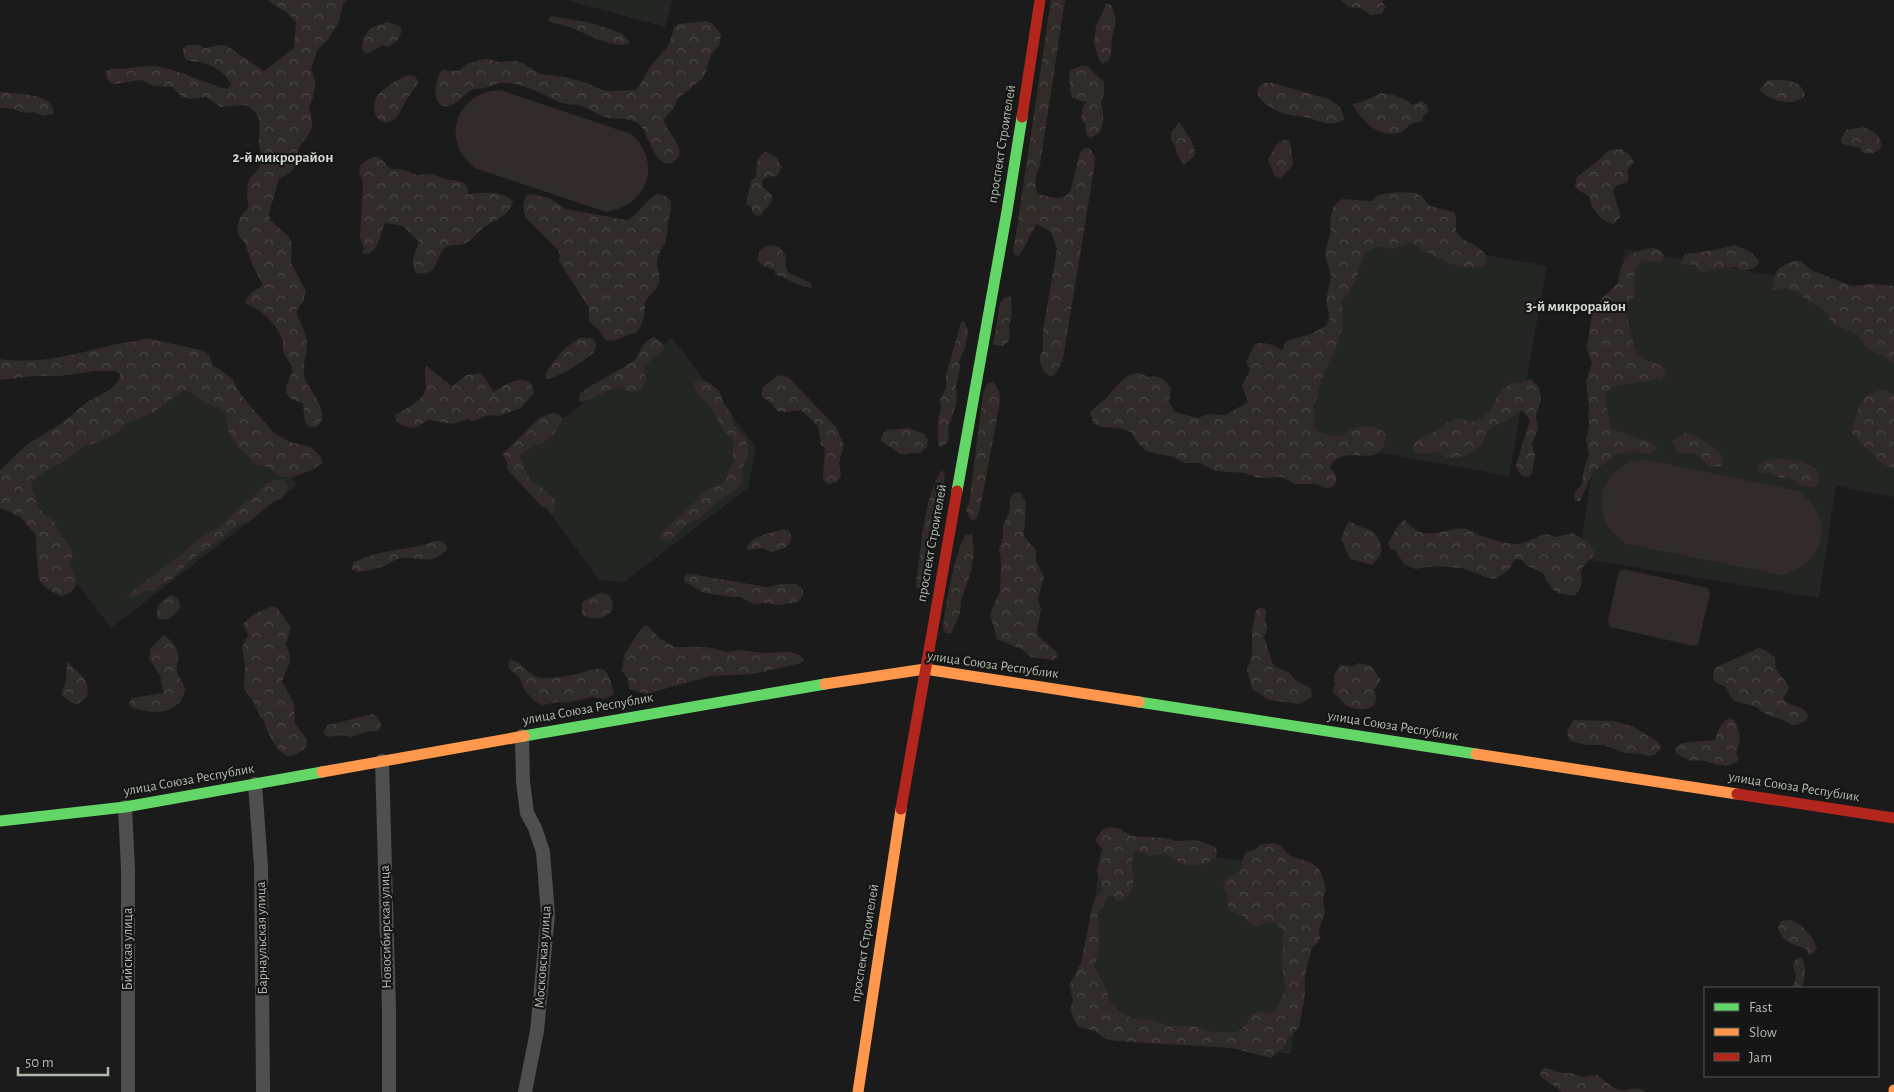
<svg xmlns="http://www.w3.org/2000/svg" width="1894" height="1092" font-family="'Alegreya Sans',sans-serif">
	<defs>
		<pattern id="forest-crowns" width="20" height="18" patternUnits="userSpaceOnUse" patternTransform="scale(1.25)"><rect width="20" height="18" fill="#312b2a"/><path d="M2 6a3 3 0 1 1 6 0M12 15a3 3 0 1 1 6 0" fill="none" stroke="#4c4846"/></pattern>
	</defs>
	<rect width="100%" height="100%" fill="#1a1b1a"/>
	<g fill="#242624">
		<polygon points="566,0 673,0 665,27"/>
		<polygon points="1344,229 1547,266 1509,476 1305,439"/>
		<polygon points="1625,249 1894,297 1894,497 1836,486 1819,598 1579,558"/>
		<polygon points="672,338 756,447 748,488 624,582 599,580 509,458"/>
		<polygon points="194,351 297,485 111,628 8,493"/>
		<polygon points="1103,841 1317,872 1291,1054 1077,1024"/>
	</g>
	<g fill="#312b2a">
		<path d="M500,90L631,134C663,162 648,206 606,212L475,168C439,141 456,92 500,90Z"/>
		<path d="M1643,459L1799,491C1836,517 1825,564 1782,575L1627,544C1586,520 1597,466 1643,459Z"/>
		<polygon points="1624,569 1708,588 1710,594 1698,644 1694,646 1610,627 1608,621 1618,574 1621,570"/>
	</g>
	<g fill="url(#forest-crowns)">
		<path d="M267,0H347L343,4L339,22L327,41L317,50L311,70C319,83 314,95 309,108C313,120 314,129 306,138C303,141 300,144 299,148C294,167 298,170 279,179L269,214L270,220L289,237L292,244L291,263L306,291L303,302L296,311C299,320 305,331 307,340C308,354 301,366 305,379C311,394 333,414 316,427H309L305,422L303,404C299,401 293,401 289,397C280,387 294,378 292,368C291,362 284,357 283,351C282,347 284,343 282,339C279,328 265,313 255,308C250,306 249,306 245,302L252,292L263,285L252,264L245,243L238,235L237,229L240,218L249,206C247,197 246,186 250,178C254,173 260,169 261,162C262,156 259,149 259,143C258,125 265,116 245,105L221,107L206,97L190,99L182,97L172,87L153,86L142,80L114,84C108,82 106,78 106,72L111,68C127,71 141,64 157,66C179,70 204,83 227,89L231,85C225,71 213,65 199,62C196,62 190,61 187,60C184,58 183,53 183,49L187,45H199L204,48L221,45L227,46L264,71L294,48L296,22L287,13Z"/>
		<path d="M1051,0H1065L1040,165C1036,176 1033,183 1038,194C1050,197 1061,202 1070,192L1080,153L1084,148H1090L1095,158L1094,169L1063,360L1055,375L1050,376L1045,373L1040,363V356L1043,350V330L1057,249L1051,232L1037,224C1029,235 1026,248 1017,257L1013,253Z"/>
		<polygon points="1340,0 1382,0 1385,8 1382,14 1371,15 1360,8 1349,7"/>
		<polygon points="1106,4 1112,5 1116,22 1112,38 1111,55 1108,61 1103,64 1099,60 1094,43 1096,26"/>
		<path d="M551,16L592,23L623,34L630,43C613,51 580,29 563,25C557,23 554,24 548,21Z"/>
		<path d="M706,21L713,24L721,34L719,46L711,54L706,72L702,79L677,99L675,106L664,120C665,132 692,151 673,162C656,172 648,131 639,124C633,118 618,119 609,118C599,116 592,110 582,106C575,104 566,105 559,102C551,99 544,94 536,91C526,87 513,82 502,83C496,83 490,87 484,88C479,89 474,88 470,91C462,96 457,105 448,106C430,109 435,78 442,70L458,71L467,64L484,59H490L496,62L516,61L522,63L540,74L565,77L587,83L605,91L635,90L640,85L649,68L668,46L674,28L678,24Z"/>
		<polygon points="387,22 399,26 402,30 398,40 388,47 383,45 367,54 362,50 363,39 370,28"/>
		<path d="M1081,66H1087L1104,82V93L1101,104C1105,113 1103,123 1100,132L1091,138L1086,135L1085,124L1081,119L1083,107L1086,102L1072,98C1070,90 1068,76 1070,70Z"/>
		<path d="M408,75L415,76L418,81C416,90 408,95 404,104C401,110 397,119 389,122C377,125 372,110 375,101C378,90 399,79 408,75Z"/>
		<path d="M1768,80C1782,80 1801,78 1805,95C1795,109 1769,100 1759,90Z"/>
		<path d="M1264,83H1273L1329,99L1340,107L1345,119C1332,129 1318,120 1305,117C1297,116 1289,115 1282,113C1271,109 1245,93 1264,83Z"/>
		<path d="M0,92C16,94 54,92 54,114L43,116L33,112C22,116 14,106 0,108Z"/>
		<path d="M1382,93C1394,95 1404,97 1412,105L1422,101L1428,106V113L1424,115L1422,121C1418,123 1414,122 1411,124C1407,126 1406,130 1402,132C1379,140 1363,121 1352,104L1362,102Z"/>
		<polygon points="1179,122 1192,142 1195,152 1194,157 1184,164 1177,155 1175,145 1171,140 1171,133"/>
		<path d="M1864,127C1874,132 1882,135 1881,148C1876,153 1869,155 1862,152L1860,148L1842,144L1841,139L1846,130Z"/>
		<polygon points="1283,140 1289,140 1291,147 1293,165 1281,178 1275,177 1268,160 1276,145"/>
		<path d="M1622,149L1631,156L1634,162L1627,171L1629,177L1627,182L1616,186L1613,192L1621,216L1614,224C1602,222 1590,209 1590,197L1580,191L1575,186L1577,177L1600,159L1609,150Z"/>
		<path d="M766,152L776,157L782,167L777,176L766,177L762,181L763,187L772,195V201L761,215L756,216L752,212L751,207L746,204L751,181L756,177C757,166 755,157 766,152Z"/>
		<path d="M373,157H379L391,169L405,170L417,175L434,174L444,179L458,181L464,183L467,187L469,194C484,193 501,190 513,201C509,218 494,219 482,229C476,234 471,241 464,244C458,246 450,244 445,248C434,258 439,278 416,273C409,263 415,252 419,242L403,226L386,223C378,234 382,247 368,254L362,253L364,248L360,237L363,183L359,171L361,164Z"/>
		<path d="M1397,192L1416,193L1421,196L1430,206L1454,212C1459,220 1453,228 1458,234C1466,245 1484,244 1487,260L1485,265C1459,274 1432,255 1411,243L1392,249L1380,246L1368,251L1364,255L1354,283L1342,302L1343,326L1337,345L1323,375L1314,407L1315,429C1320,433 1332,437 1338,436C1343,436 1348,431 1353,429C1364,424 1379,425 1386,435C1382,475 1346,440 1330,466L1336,476V482L1333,487L1326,488L1316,484H1294L1285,478L1280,477L1259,478L1244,473L1215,471L1199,463H1185L1173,457L1146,451L1137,442L1131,432L1120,428L1100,427L1094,424L1090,413C1094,407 1100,404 1105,399C1115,389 1131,363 1147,377C1159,374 1166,379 1171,389L1169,402L1175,412L1198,418L1208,414L1220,415L1227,414L1248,402L1242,385C1247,375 1253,372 1246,362L1255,344C1264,341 1275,345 1282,351L1286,341L1311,334L1329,324L1330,318L1326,301L1331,275L1327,263L1325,251L1331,233L1330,221L1333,207L1342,199L1372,201L1378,195Z"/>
		<path d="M533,194L551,199L566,209L626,220C637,218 645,200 657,194C678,196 670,210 668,223C667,228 668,234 666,239C665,246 658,253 657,260C656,269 663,278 657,287C654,292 648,296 645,302C645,314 644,323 636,333C623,334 620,343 605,340L599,330L589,321V308L559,261L560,255L558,250L525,217C523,209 522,202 527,195Z"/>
		<path d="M770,245L780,247L786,257V268L789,273L811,283L812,288C799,287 789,279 776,275L774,270L763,266L758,261C759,250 760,248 770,245Z"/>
		<path d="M1735,245L1751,252L1759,261L1757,266C1749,270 1744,273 1736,267C1730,268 1724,267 1718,268C1709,270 1706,275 1697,270L1696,265L1680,264L1685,254L1715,250Z"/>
		<path d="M1654,248L1660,250L1664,255L1663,260L1659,263L1643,260C1632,267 1634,280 1636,292L1625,309C1629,320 1632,351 1642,358C1651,365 1657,359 1666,371L1665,377L1660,381L1656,379C1638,385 1618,380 1604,394L1611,429L1653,443L1658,448L1654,452L1648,454L1637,451L1615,455L1593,472L1580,501H1575L1574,494L1582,484L1584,468L1589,456L1586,439L1589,426L1588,415L1589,410L1586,381L1592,363L1586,347L1589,335L1592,314L1598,302L1618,283C1620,259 1631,250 1654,248Z"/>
		<path d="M1797,260L1802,262L1811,270L1852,286L1873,284L1894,286V364L1886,358L1867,349L1857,334L1836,325L1831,321L1825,310L1804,298L1800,293L1784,288L1772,291C1775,270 1776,267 1797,260Z"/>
		<polygon points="1011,297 1012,314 1009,325 1010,337 1008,342 1003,346 993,345 1000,303 1004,298"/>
		<polygon points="964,321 967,327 968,333 965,348 959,362 960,368 956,386 957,402 948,428 949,437 947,443 941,447 938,445 938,418 941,410 940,400 946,388 946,375 961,322"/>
		<path d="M654,337L663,344L664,350C657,354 648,362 643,369L646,380L642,390C634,393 627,393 621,387H616L583,402L578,401L580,394L587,388L634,361C641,351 642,341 654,337Z"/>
		<path d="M146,338L205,351L209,355L213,365L232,378L241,395L274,433L290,442L311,447L321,457L322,463L312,470L291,478L278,475L269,467L257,465L239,448L228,431L226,413L222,409L204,403L191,392L185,390L180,392L167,403L152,413L126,424L116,433L105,439L81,448L65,461L50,468L33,480L31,486L40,510L55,522L60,533L71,547L73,554L69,566L77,581C75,590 69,595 60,596C54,592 45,588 41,583C37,578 36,542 36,535L20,517L0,508V470L29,443L62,423L87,402L111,389L119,380L120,374L115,371H96L59,376H35L0,380V359C37,365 76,354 112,345C123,342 135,343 146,338Z"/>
		<path d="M579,338H591L596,342C596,346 596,347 595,350C591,358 556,379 547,379L546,373C555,359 565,346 579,338Z"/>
		<path d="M426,366L452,386L467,375L480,373L485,378L494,392C505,384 532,369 534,393L521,408L499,416L489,415L473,421L468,419L452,424L428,420L417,427L411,428L401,425L396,421L395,415C405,409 426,400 426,386C425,378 424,374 426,366Z"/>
		<polygon points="778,375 788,377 836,427 844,445 839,463 841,476 837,482 829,484 824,481 823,477 825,448 821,445 818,426 801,410 785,412 777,411 771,403 761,396 763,387"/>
		<polygon points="699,379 710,383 719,391 724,404 731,413 733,424 745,437 748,448 748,459 741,469 744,474 740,486 732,493 717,502 699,519 688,523 671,540 666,541 660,539 661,533 694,503 706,490 724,482 734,460 732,450 734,444 732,438 724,431 711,407 698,394 695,388 694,382"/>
		<path d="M1530,379L1539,387L1541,399L1536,416L1538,428L1532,444L1535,455L1532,474L1527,477C1520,476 1518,472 1516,465L1530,420L1522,411C1516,412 1514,416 1509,419C1503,424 1493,424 1488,430C1485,434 1485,440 1482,444C1476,454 1456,459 1446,458L1438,452L1419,454L1414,451L1413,446C1418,437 1424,437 1432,433C1444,426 1457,412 1471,423C1477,420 1484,417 1488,413C1494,408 1494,401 1498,395C1502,390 1508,385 1514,382L1520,383Z"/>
		<polygon points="993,382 999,391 1000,402 980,509 976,519 971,520 966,510 969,503 983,394 987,384"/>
		<path d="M1881,390H1886L1894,395V469L1879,462L1873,453L1863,446L1851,432C1859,412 1856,396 1881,390Z"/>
		<polygon points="552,413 559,414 563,419 555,433 551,438 520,454 521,459 530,481 542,487 555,500 555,512 550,513 547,508 542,507 507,469 507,463 503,454 539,418"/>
		<polygon points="909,428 924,434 928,440 927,447 920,453 900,454 881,441 881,438 886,430"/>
		<path d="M1685,433C1700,436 1717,447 1724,460L1722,465C1705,471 1704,458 1694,454C1689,452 1683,453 1678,453L1672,441Z"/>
		<path d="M1772,459C1789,459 1803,459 1817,470L1819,482L1815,487L1802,486L1788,477L1781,478L1770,473H1763L1758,471V465L1763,462Z"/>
		<path d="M941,470L945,474L940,514L928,559L927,579L920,589L917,588L916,583C922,544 922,505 941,470Z"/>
		<polygon points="283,479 287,484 288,489 282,498 271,503 250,520 233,528 217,542 191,560 173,578 153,590 148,590 131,599 127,595 183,553 198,539 218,528 243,504 253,498 265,484 271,481"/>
		<polygon points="1020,492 1026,502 1024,536 1036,550 1036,561 1044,577 1038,599 1041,609 1037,631 1039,637 1056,651 1057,657 1053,660 1031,657 1023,650 997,639 990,614 1000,591 1001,561 999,549 1003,538 1003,526 1010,510 1010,498 1014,493"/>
		<path d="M1404,520C1409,524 1414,530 1420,532C1440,539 1460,519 1478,535C1490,538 1504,544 1516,544C1532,544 1542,528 1556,537L1573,533L1587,542L1594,551L1593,556L1583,567L1581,572L1582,584L1575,596L1558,593L1552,589L1543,573L1526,565L1522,560L1516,559L1512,562L1511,567L1507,571L1497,578L1492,579L1461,568L1435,566L1415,569L1404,564L1395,550L1390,549L1388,543L1399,524Z"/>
		<path d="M1350,521C1360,528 1364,527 1372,531C1379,535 1384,549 1380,556C1378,559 1374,562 1372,565L1350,559L1341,539L1346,526Z"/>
		<path d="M783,529L789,531C797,545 782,550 771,552L762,548L748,550L747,548C750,536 772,533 783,529Z"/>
		<path d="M972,534L974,551L971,572L961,601L960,613L951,634L945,633L943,628C945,608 955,549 966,535Z"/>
		<path d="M435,541H441L446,544L447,549C433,566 420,557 403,558C395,558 388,565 381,567C374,570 365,571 358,572L352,569L353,563C378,549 408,551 435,541Z"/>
		<polygon points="690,574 767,587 780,584 796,584 803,589 803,596 797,602 781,605 767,603 753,604 741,597 732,597 704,593 684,581 684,578 686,575"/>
		<path d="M602,593C613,595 613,601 612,611L603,618H590L582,615V602L597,594Z"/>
		<path d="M171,595L177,597L181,607C175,615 169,622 158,619C154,606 161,601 171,595Z"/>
		<path d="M272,606L277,608L291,627L286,644L290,655V662L282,681L294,704L295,724L307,739C307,745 306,749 300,752C296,754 293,756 288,756C278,754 265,730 264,720L260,717L254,703L244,688L245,666L242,647L248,635L243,624L254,614Z"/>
		<polygon points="1261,607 1266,610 1265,621 1268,629 1264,637 1273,664 1276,667 1290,673 1295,680 1311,688 1312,697 1299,704 1269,700 1252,689 1247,670 1252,655 1252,629 1256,610"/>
		<polygon points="644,626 648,626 659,638 675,647 708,647 726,652 740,650 763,653 789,652 800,655 804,661 798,664 753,674 711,676 646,694 629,689 628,680 622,670 624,655 640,630"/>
		<path d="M164,635C173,642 179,648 178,660C178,664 176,668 177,672C179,678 184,683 185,689C185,694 183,696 181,700C170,716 148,713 131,707L129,703L132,698L163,693L160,675L149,659L150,649Z"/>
		<path d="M1759,648L1765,650L1775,657L1776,669L1790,688L1783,698L1786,702L1803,709L1808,715L1807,720L1796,725H1791C1780,716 1776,719 1766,714C1762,713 1760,709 1756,707C1740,700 1734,708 1726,687L1715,682C1712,676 1712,672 1717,667Z"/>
		<path d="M510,660C524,660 526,678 544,678C555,678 569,676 580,673C588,671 594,668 603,669C610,674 611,684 614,692L613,695L604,699L592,697L566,703L558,702L542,705L536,702L525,691L519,677L509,669L508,663Z"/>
		<path d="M67,661C77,672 92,680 87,697L78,704L72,703L62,696V691L66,681Z"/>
		<path d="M1359,663L1371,666L1381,680L1374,690C1383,711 1361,712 1347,706C1342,703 1339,697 1332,692L1335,684L1334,675L1340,665L1354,666Z"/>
		<polygon points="372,714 377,716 382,726 378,731 367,732 350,737 345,735 327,737 323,732 328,725"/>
		<path d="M1729,718L1734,720C1741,731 1741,742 1736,754L1739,759C1729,771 1717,764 1704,761C1700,760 1696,761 1692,761C1687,760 1681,756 1676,754L1675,748L1682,743L1715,740C1718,730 1720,724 1729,718Z"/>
		<polygon points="1574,720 1613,721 1632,726 1657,741 1661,746 1659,751 1654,755 1647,756 1642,754 1624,753 1604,745 1587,745 1569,741 1567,730"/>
		<path d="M1109,827L1120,829L1131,836L1164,838L1177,841L1197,840L1215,847L1217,851L1216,857C1198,872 1182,866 1165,853L1150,856L1140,851L1135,852C1128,863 1137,880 1131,892C1129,895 1124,899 1122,901H1116L1114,896L1109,895L1097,917C1101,937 1101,947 1094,967L1103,982L1110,1001L1117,1010L1133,1019L1152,1020L1169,1026H1195L1212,1032H1237L1242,1029L1253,1014L1259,1011L1271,1014L1279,1004L1286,988L1282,968L1283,930L1273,922L1256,926L1251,924L1243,916L1232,912L1228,907L1227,895L1223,885L1225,879L1241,870V865L1245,853L1256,849L1260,845L1274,843L1281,846L1290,856L1312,863L1318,868L1321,872L1326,889L1323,900L1325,912L1319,929L1320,939L1317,944L1312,947L1305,975V996L1299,1027L1286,1041L1285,1046L1271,1058L1232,1048L1115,1041L1104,1038L1095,1031L1078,1027L1070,1011L1073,1000L1070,988L1071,981L1081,963L1093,904L1102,889L1097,870L1102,849L1095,840L1103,829Z"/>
		<path d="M1791,920C1803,924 1813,936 1817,948L1813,953L1808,955L1807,949C1794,945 1782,942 1778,928L1781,921Z"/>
		<path d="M1802,957C1807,968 1805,977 1802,988H1791C1799,979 1795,974 1793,964L1796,959Z"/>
		<path d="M1545,1068L1563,1073H1571L1582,1077L1598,1075C1605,1081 1613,1090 1623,1090C1633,1090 1636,1085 1646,1092H1562L1541,1077L1540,1072Z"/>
	</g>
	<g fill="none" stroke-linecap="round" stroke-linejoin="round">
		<g stroke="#4d504d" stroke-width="14">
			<polyline points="522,736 523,782 527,813 535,828 543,852 548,915 537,1031 525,1092"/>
			<polyline points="382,761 389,1010 389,1092"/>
			<polyline points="255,784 261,866 263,1092"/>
			<polyline points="125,807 128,870 128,1092"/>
		</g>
		<g stroke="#63d668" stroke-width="11">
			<polyline points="957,491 1007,211 1022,117"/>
			<polyline points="1139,702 1476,754"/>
			<polyline points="524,736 825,684"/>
			<polyline points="0,821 125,807 322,772"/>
		</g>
		<g stroke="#ff974d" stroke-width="11">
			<polyline points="825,684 925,669 1139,702"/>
			<polyline points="1476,754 1737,794"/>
			<polyline points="322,772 524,736"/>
			<polyline points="1894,1090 1894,1092"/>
			<polyline points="858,1092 901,809"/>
		</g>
		<g stroke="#b3261e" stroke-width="11">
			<polyline points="1022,117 1040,0"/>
			<polyline points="1737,794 1894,818"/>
			<polyline points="901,809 957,491"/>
		</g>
	</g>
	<g text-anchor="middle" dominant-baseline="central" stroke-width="4.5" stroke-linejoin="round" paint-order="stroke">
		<g font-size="14" fill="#b0baad" stroke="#151615">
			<text transform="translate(1002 144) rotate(-81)">проспект Строителей</text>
			<text transform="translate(932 543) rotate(-80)">проспект Строителей</text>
			<text transform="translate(993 665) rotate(8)">улица Союза Республик</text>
			<text transform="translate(588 709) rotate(-10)">улица Союза Республик</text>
			<text transform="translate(1393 726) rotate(9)">улица Союза Республик</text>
			<text transform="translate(189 780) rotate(-10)">улица Союза Республик</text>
			<text transform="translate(1794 787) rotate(9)">улица Союза Республик</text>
			<text transform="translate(386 927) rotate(-91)">Новосибирская улица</text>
			<text transform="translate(262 938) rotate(-91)">Барнаульская улица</text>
			<text transform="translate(865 943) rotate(-81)">проспект Строителей</text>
			<text transform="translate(128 949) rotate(-90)">Бийская улица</text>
			<text transform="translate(543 957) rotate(-86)">Московская улица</text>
		</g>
		<g font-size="15" font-weight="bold" fill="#d0d6ce" stroke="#151615">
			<text x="283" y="157">2-й микрорайон</text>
			<text x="1576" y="306">3-й микрорайон</text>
		</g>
	</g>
	<rect x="1704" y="987" width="175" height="90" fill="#151615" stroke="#535852"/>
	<rect x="1714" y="1003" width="25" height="8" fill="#63d668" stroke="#535852"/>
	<text x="1749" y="1012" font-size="15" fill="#b0baad">Fast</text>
	<rect x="1714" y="1028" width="25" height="8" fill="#ff974d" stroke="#535852"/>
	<text x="1749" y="1037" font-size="15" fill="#b0baad">Slow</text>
	<rect x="1714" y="1053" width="25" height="8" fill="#b3261e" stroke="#535852"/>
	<text x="1749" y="1062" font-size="15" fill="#b0baad">Jam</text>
	<path d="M18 1067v8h90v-8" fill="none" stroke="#b0baad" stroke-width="2.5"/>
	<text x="25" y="1067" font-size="15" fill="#b0baad" stroke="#151615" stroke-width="4" paint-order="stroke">50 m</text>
</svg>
